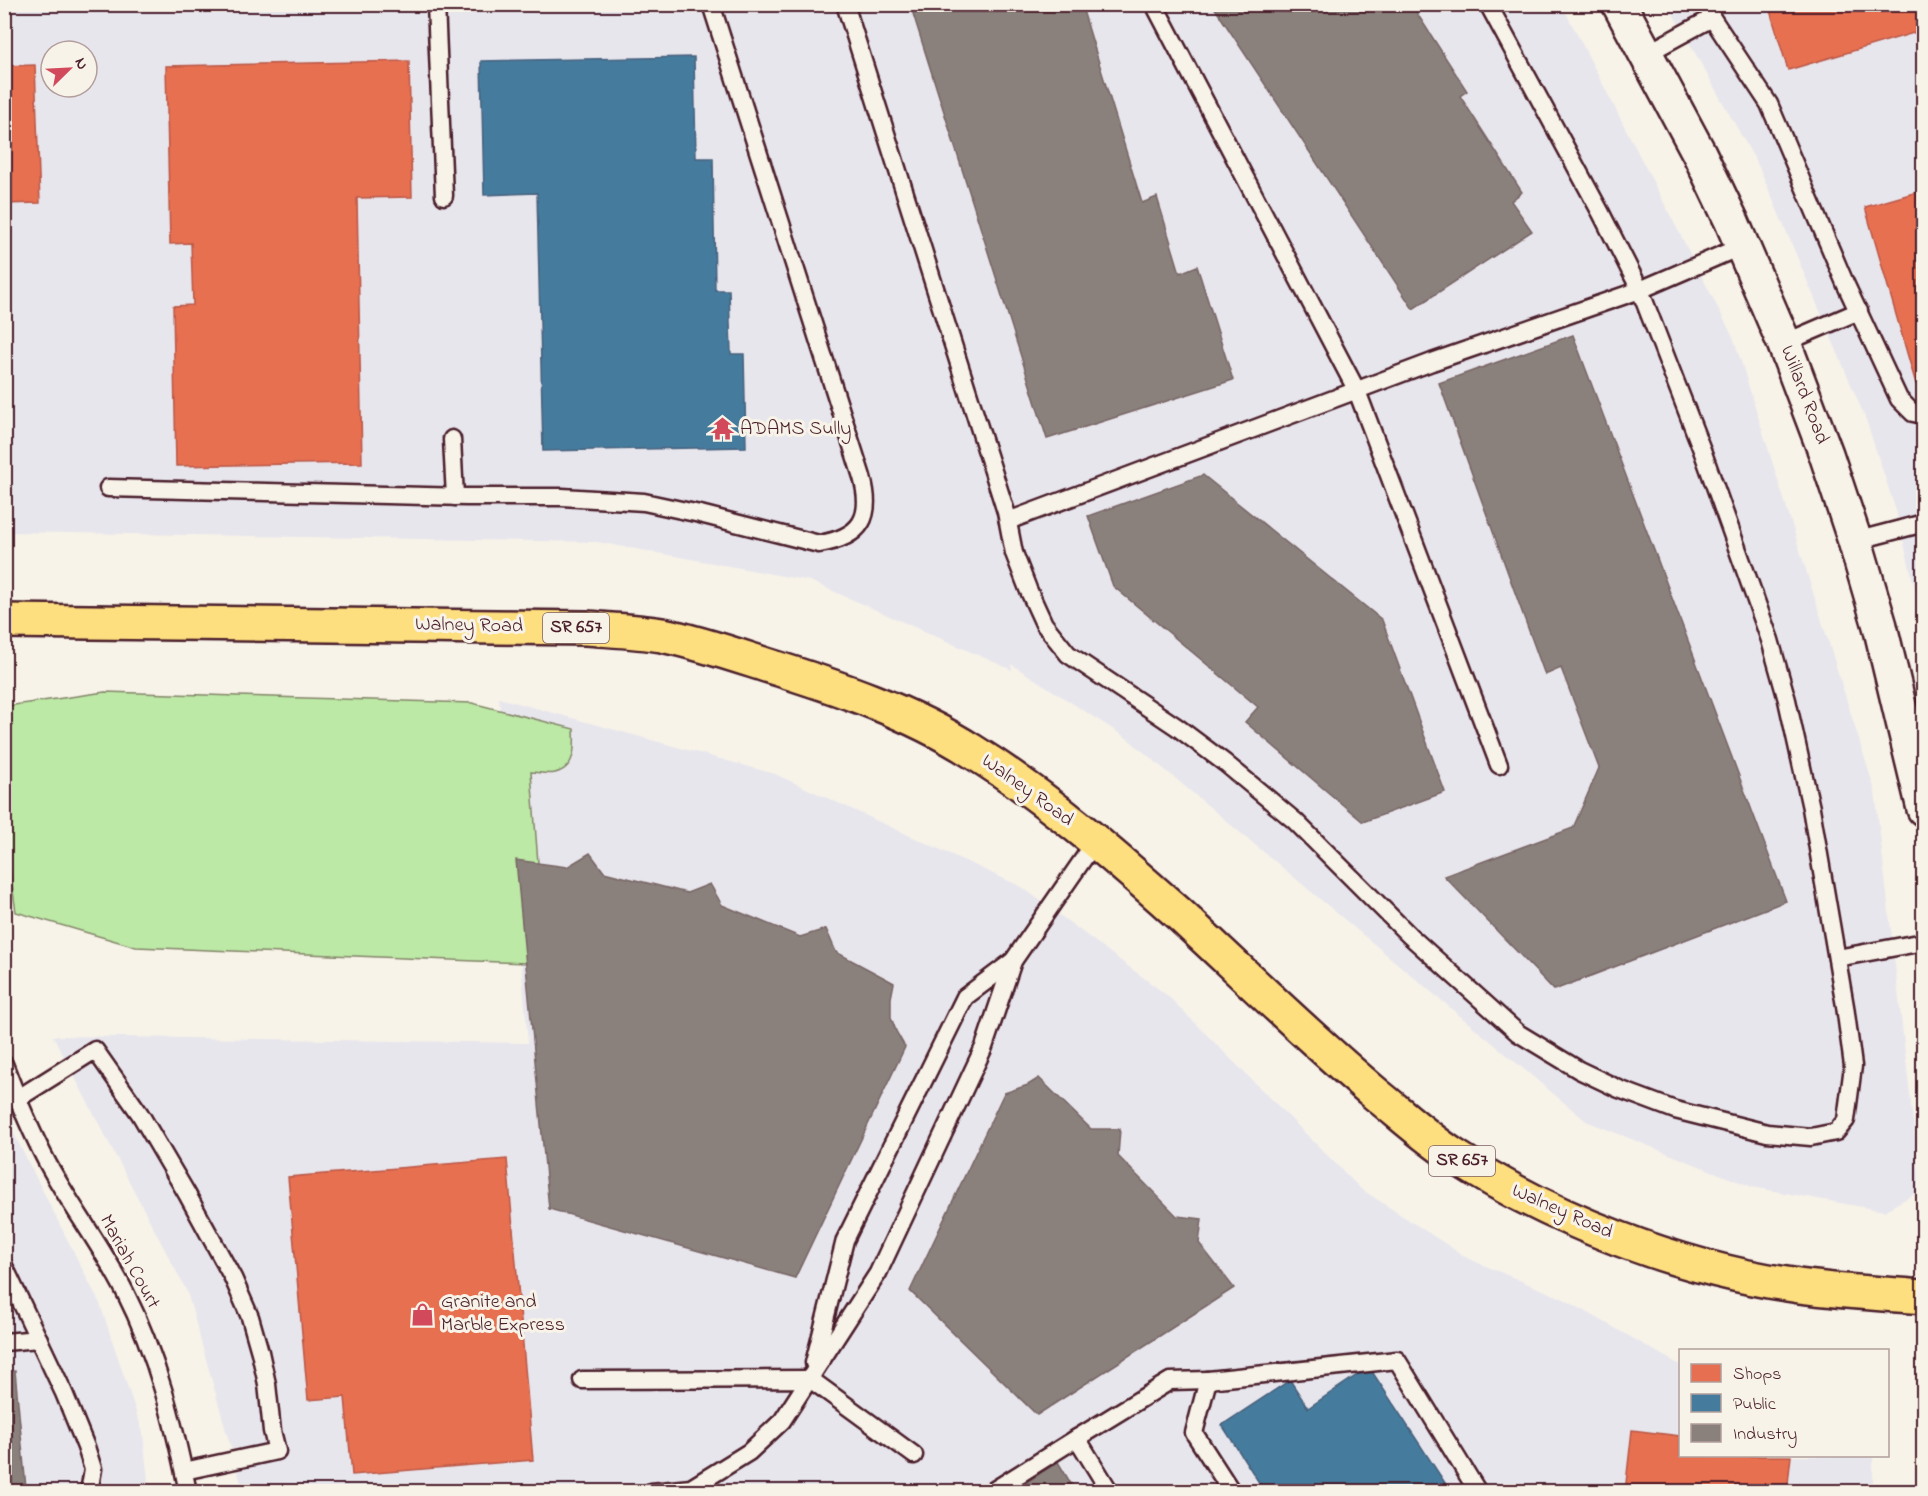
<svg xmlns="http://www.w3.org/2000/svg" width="1928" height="1496" font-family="'Indie Flower',sans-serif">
	<rect width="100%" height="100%" fill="#f7f3e8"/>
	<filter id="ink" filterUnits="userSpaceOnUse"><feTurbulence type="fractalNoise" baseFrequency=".0167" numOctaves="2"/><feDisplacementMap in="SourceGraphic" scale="12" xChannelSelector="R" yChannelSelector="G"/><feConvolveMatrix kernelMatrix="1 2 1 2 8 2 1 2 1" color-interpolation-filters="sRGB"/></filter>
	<g filter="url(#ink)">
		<g fill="#e8e6ed" fill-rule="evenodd">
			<path d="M5,5H1562L1734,339L1875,791L1921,1190L1884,1211L1752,1187L1586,1121L1128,739L1011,664L1012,670L810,581L597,542L5,532ZM51,51H87V87H51Z"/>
			<polygon points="1668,5 1923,5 1923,622 1896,511 1866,420 1759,167"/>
			<polygon points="499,698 775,774 1022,887 1168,996 1361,1189 1469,1259 1562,1298 1680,1365 1680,1456 1873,1456 1873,1491 243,1491 187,1292 53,1036 528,1043"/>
			<polygon points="4,1114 100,1304 143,1433 149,1491 5,1491"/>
		</g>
		<path fill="#bce9a6" stroke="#838468" stroke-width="1.5" d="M105,692L472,703L574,729C575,747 576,768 555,773C547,775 538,772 531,772L538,863L526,963L136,947L16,912L4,829V708L7,706Z"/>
		<g fill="#e76f51" stroke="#b85746" stroke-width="1.5">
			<polygon points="1768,4 1924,4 1924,30 1788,70"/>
			<polygon points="409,61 412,197 357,198 362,463 176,466 173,306 193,305 191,243 170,244 166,66"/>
			<polygon points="35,65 40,203 4,204 4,66"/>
			<polygon points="1924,190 1924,382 1916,384 1865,207"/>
			<polygon points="507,1159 533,1460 352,1475 345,1397 308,1400 288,1177"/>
			<polygon points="1632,1430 1680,1436 1680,1456 1791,1456 1787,1492 1625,1492"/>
		</g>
		<g fill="#457b9d" stroke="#465f7b" stroke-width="1.5">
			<polygon points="694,57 696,158 713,158 715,290 729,290 731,354 744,354 746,447 543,451 537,193 484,195 481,61"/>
			<polygon points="1369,1367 1451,1492 1265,1492 1222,1425 1290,1380 1308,1408"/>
		</g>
		<g fill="#8a817c" stroke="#776464" stroke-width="1.5">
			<polygon points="910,4 1081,4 1142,203 1157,197 1180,273 1197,266 1233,380 1047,439"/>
			<polygon points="1212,4 1411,4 1467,91 1460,96 1522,192 1511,201 1532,231 1413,309"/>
			<polygon points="1573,335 1786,901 1554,990 1444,876 1573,828 1599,768 1561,668 1545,675 1439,383"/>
			<polygon points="1203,475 1382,620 1445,792 1363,822 1245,722 1258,707 1113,586 1088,516"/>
			<polygon points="590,853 604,872 687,893 710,884 722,905 800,937 826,929 836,952 894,983 891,998 891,1017 896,1031 905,1047 795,1278 549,1209 516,860 567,867"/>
			<polygon points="1039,1078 1091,1129 1120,1129 1118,1156 1177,1216 1202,1219 1199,1243 1234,1288 1037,1415 910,1291 1004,1093 1028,1085"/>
			<polygon points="15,1371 26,1488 4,1490 4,1372"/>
			<polygon points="1058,1462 1076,1492 1011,1492"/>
		</g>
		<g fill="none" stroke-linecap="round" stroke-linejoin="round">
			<defs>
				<g id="lane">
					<polyline points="436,4 444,196"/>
					<polyline points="845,4 1006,512 1014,553 1028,589 1044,624 1068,654 1177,727 1225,763 1295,821 1410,936 1518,1033 1579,1070 1619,1089 1675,1110 1767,1133 1811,1137 1836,1132 1846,1120 1853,1066 1845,1006 1811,808 1787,700 1770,640 1702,450 1640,290 1601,213 1488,4"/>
					<polyline points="1154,4 1357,391 1499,765"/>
					<polyline points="1707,4 1712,18 1769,104 1845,283 1899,399 1913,413 1924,415"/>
					<polyline points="1646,54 1712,18"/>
					<polyline points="1784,343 1859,311"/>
					<polyline points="452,439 455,497"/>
					<path d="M108,488L466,497H562L644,502L700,514L819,544C862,537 873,517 862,477L711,4"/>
					<polyline points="1008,521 1432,362 1640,290 1742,246"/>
					<polyline points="1855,541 1924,523"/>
					<polyline points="1837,958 1924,942"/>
					<path d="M4,1064C17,1098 31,1132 48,1164C72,1208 103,1248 125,1292C157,1355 174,1424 188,1492"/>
					<polyline points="17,1099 95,1050 140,1114 187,1194 233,1278 250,1317 260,1352 267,1384 272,1431 277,1451 184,1471"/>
					<polyline points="4,1266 64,1393 86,1447 93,1469 89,1492"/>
					<polyline points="4,1342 39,1339"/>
					<polyline points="814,1363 845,1240 965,997 1013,961"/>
					<polyline points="582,1380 810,1379 914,1455"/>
					<polyline points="1077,1438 1170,1381 1208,1380"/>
					<polyline points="651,1492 691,1488 749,1452 782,1421 878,1273 984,1047 1013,961 1095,842"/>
					<polyline points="991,1492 1077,1438 1110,1492"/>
					<polyline points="1232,1492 1194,1433 1208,1380 1397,1360 1478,1492"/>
				</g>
				<polyline id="secondary" points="1619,4 1699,153 1732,222 1784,343 1826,454 1855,541 1880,626 1924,809"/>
				<path id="primary" d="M4,621L586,628C611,630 637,631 662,635C697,642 732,654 766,665C837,687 909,711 972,751C1046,797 1113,855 1178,913C1244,974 1308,1037 1377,1095C1403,1116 1428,1139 1456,1157C1551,1219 1680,1269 1793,1285C1836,1292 1880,1293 1924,1297"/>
			</defs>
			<use href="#lane" stroke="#4a1f2b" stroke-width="21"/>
			<use href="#secondary" stroke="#4a1f2b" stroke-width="38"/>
			<use href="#primary" stroke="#4a1f2b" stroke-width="38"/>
			<use href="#lane" stroke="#f7f3e8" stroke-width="16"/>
			<use href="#secondary" stroke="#f7f3e8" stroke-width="33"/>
			<use href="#primary" stroke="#fedf80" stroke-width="33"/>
		</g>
	</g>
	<defs>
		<symbol id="temple-bare" viewBox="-9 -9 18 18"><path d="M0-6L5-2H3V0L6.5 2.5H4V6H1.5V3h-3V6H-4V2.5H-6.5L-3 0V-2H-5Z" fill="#d1495b" stroke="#f7f3e8" stroke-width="2.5" paint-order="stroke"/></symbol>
		<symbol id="shop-bare" viewBox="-9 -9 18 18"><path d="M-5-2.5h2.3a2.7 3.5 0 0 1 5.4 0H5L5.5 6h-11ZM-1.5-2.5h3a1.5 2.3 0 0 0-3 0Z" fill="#d1495b" stroke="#f7f3e8" stroke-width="2.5" paint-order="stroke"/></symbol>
	</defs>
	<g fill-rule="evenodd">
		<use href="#temple-bare" x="706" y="412" width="33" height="33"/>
		<use href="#shop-bare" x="406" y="1298" width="33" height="33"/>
	</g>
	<g text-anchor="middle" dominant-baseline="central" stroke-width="6" stroke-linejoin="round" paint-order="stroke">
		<g fill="#f7f3e8" stroke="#7e5f64" stroke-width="1.5">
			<rect x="543" y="613" width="66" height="30" rx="4.5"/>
			<rect x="1429" y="1146" width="66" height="30" rx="4.5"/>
		</g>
		<g font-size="18" font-weight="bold" fill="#4a1f2b">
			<text x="576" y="628">SR 657</text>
			<text x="1462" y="1161">SR 657</text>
		</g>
		<g font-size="20" fill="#4a1f2b" stroke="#f7f3e8">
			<text transform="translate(1804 395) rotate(69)">Willard Road</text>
			<text transform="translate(469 626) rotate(1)">Walney Road</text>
			<text transform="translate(1027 791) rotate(36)">Walney Road</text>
			<text transform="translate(1562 1212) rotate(24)">Walney Road</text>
			<text transform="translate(129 1262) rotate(61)">Mariah Court</text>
		</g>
		<g font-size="20" fill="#4a1f2b" stroke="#f7f3e8" text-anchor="start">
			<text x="740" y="429">ADAMS Sully</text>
			<text x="441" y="1302">Granite and<tspan x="441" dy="23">Marble Express</tspan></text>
		</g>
	</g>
	<rect width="1928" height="1496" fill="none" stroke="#f7f3e8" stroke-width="24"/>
	<rect x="12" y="12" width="1904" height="1472" fill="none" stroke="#4a1f2b" stroke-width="2" filter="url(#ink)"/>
	<rect x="1679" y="1349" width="210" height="108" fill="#f7f3e8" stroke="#b29e9c" stroke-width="1.5"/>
	<rect x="1691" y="1364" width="30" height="18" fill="#e76f51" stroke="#b29e9c" stroke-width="1.5"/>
	<text x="1733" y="1379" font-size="18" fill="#4a1f2b">Shops</text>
	<rect x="1691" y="1394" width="30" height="18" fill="#457b9d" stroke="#b29e9c" stroke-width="1.5"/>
	<text x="1733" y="1409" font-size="18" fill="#4a1f2b">Public</text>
	<rect x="1691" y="1424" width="30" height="18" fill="#8a817c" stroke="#b29e9c" stroke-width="1.5"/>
	<text x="1733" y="1439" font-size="18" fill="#4a1f2b">Industry</text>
	<g transform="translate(69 69) rotate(66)"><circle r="28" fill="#f7f3e8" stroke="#b29e9c" stroke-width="1.5"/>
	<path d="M0-4.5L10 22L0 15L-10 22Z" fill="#d1495b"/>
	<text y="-9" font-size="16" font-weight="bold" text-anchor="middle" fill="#4a1f2b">N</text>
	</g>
</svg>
